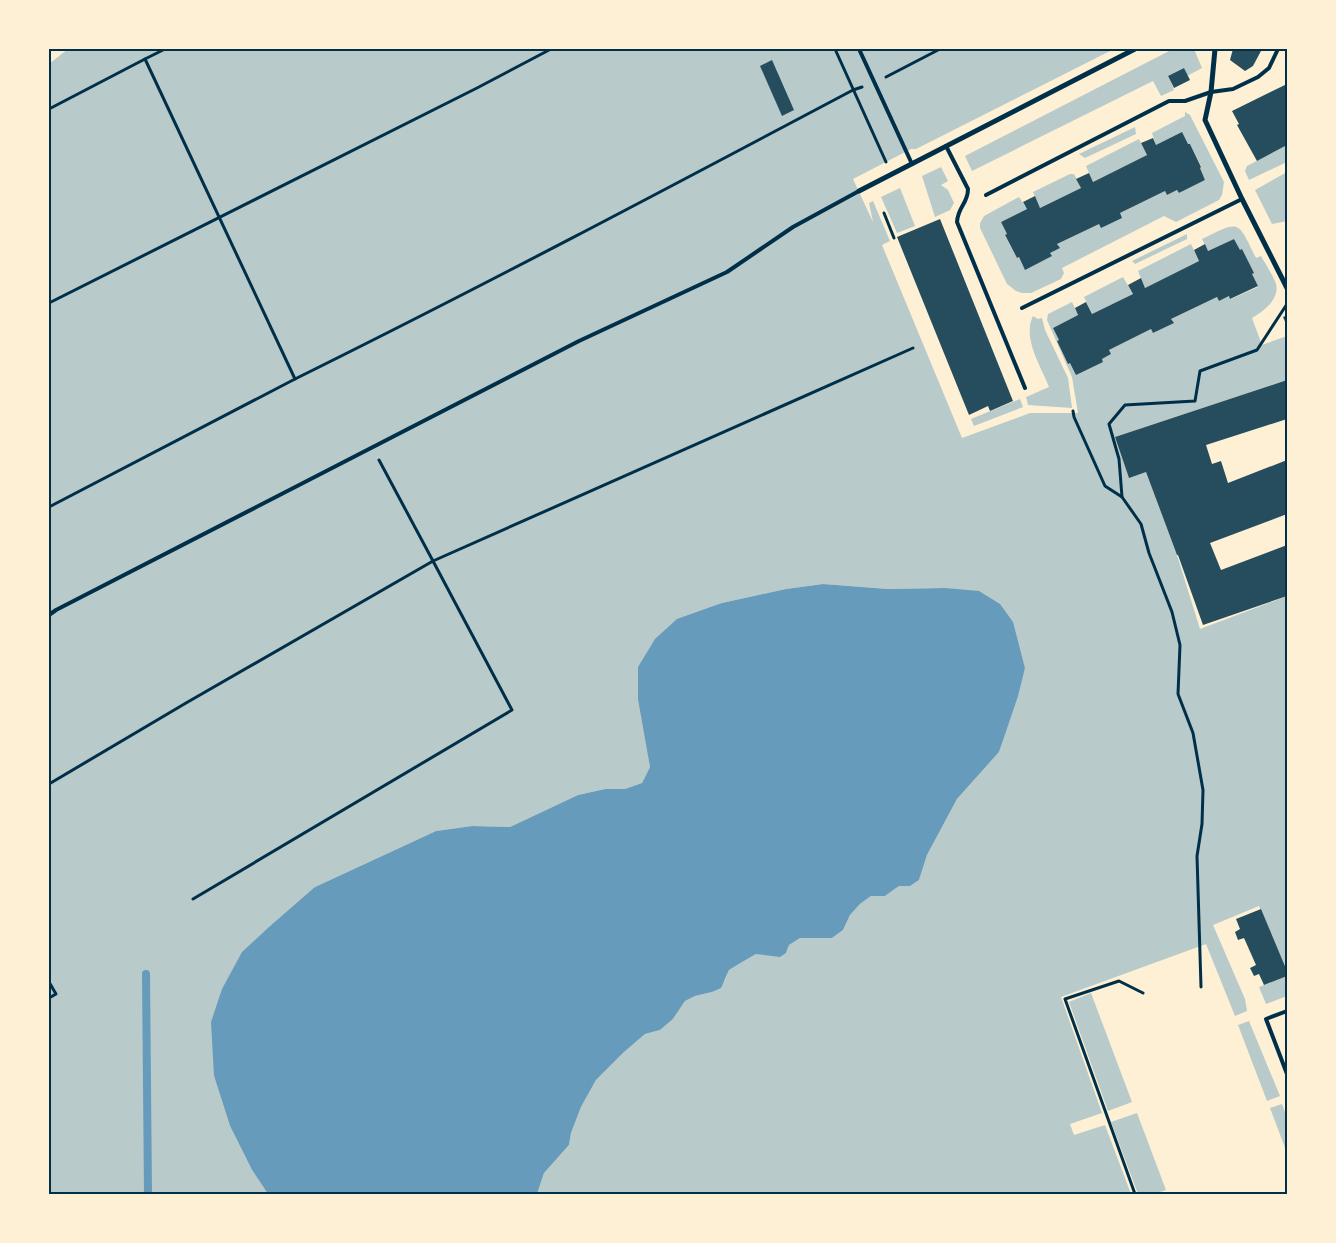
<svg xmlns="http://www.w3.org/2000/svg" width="1336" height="1243" font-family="Poppins,sans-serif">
	<rect width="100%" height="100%" fill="#fdf0d5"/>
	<g fill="#b9caca">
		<path d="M68,49H1114L916,149H911L853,179L873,222L869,203L873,201L890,241L882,245L962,438L1030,413H1078L1072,377L1047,320L1048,314L1072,302L1078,315L1053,328L1059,340L1057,341L1068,363L1103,362L1102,359L1111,354L1109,350L1151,329L1153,333L1173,323L1171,319L1217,297L1219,301L1229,296L1231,299L1258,287L1234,239L1208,251L1202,239C1241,220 1237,220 1256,258L1261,256C1266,265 1273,275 1276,284C1280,299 1263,312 1252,318L1262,345L1287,336V380L1115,437L1129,477L1146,472L1177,555L1200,629L1287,596V971L1259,906L1213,925L1245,999L1247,1011L1235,1016L1206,944L1061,997L1102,1113L1070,1124L1074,1135L1105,1125L1131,1194H537L544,1173L569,1145L571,1133L581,1107L596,1080L624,1052L645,1034L660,1030L673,1019L685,1001L695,996L712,992L725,980L729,970L756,954L774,955L786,953L789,945L800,938H832L843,930L850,915L860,904L871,896H885L899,886H910L919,880L927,855L957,799L999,752L1025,668L1018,644L945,588L888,589L823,584L786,589L722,603L646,740L650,767L642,783L625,789H605L578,795L510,827L472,826L436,831L315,887L214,1076L230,1126L252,1170L268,1194H49V64Z"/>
		<polygon points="1173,49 1194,49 1202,68 1187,76 1184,68 1168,76 1174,90 1161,96 1153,81 972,171 965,156"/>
		<polygon points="1185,112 1190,115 1224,182 1222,195 1219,200 1176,222 1164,216 1062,268 1064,273 1061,279 1031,293 1022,293 1016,291 1007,284 980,228 980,223 984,216 1019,197 1027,209 1001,222 1007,234 1005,236 1017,258 1019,257 1025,269 1051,256 1050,253 1059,248 1057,244 1165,191 1167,195 1177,190 1179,193 1205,180 1200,168 1201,166 1190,144 1156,145 1152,133 1185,116"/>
		<polygon points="1135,127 1136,134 1085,158 1079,154"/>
		<polygon points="1139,139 1147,155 1093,182 1086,166"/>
		<polygon points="1287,145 1287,162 1249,180 1245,171 1247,166"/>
		<polygon points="941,167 948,181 941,185 948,190 954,203 950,210 935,217 922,176"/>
		<polygon points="1287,172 1287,221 1272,224 1255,190"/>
		<polygon points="1070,174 1074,174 1081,188 1040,208 1033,192"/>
		<polygon points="900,188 915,226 897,233 881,197"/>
		<polygon points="1187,234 1187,239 1135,264 1132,261"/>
		<polygon points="1191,244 1199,261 1145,288 1138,271"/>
		<polygon points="1123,277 1133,294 1092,314 1084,297"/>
		<path d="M1033,316L1038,319L1042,318L1045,330L1068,378L1072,408L1028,405L1026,397L1049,387C1041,366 1022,338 1033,316Z"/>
		<polygon points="1020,399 1023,407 974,426 971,419"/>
		<polygon points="1287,976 1287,996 1266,1004 1259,987"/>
		<polygon points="1091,993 1132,1102 1108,1111 1069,1002"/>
		<polygon points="1249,1021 1280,1096 1267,1101 1238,1025"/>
		<polygon points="1282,1104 1287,1117 1287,1153 1270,1108"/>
		<polygon points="1137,1113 1166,1190 1154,1194 1138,1194 1111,1122"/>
	</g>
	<polygon fill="#669bbc" points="823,584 888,589 945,588 979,591 1000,604 1013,622 1025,668 1018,696 999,752 957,799 927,855 919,880 910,886 899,886 885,896 871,896 860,904 850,915 843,930 832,938 800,938 789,945 786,953 780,957 756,954 744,961 729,970 721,988 712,992 695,996 685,1001 673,1019 660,1030 645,1034 624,1052 596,1080 581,1107 571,1133 569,1145 544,1173 537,1194 268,1194 252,1170 230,1126 214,1076 211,1022 222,989 242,952 269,927 315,887 436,831 472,826 510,827 578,795 605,789 625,789 642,783 650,767 638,699 638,667 655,639 677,619 722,603 786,589"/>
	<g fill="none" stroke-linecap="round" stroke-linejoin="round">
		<polyline stroke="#669bbc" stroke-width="8" points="146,974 148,1194"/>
	</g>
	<g fill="#264d5e">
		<polygon points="1233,49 1262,49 1253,66 1245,71 1230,60"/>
		<polygon points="772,60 794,110 782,116 760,66"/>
		<polygon points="1184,68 1190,80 1174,88 1168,76"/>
		<polygon points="1287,84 1287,145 1257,161 1237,125 1239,124 1232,111"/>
		<polygon points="1182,132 1188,144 1190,144 1201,167 1200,168 1205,180 1179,193 1177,190 1167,195 1165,191 1120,213 1122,218 1101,228 1099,224 1057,244 1060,248 1050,253 1052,256 1025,270 1019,257 1017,258 1005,235 1007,234 1001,222 1027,209 1023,202 1035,196 1040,208 1081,188 1076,179 1089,173 1093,182 1147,155 1141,143 1153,138 1156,145"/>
		<polygon points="940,219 1013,401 990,411 988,406 969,415 897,237"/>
		<polygon points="1234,239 1240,250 1242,249 1254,273 1252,274 1258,286 1230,299 1229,296 1219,301 1217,297 1171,319 1174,323 1153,333 1151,329 1109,350 1111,354 1102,359 1103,362 1076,375 1070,363 1068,364 1057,341 1059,340 1053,328 1078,315 1075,308 1086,302 1092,314 1133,294 1128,285 1141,278 1145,288 1199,261 1194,250 1205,244 1208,251"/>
		<polygon points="1287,315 1287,326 1283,317"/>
		<polygon points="1287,380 1287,419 1206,445 1212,464 1221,461 1228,483 1287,460 1287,514 1210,543 1221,570 1287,545 1287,596 1203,625 1178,555 1177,555 1146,472 1129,478 1115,437"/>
		<polygon points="1261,909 1287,971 1287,976 1264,985 1259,974 1254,976 1250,968 1256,965 1244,938 1238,940 1235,932 1240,929 1236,919"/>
	</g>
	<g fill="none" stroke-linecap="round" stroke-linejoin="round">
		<g stroke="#003049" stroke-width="3">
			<path d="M165,49L145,59L295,379C483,286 668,188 853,90L862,87"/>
			<polyline points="835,49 886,162"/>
			<polyline points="886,77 940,49"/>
			<polyline points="49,109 145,59"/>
			<polyline points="884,213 894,238"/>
			<polyline points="49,303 477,88 551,49"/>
			<polyline points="1073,411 1074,417 1105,486 1122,497 1141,524 1149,553 1172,612 1180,645 1178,694 1193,733 1203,790 1202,824 1197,856 1201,987"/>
			<polyline points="379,460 433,561 913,348"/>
			<polyline points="1122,497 1119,459 1109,424 1125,405 1195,401 1200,371 1257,350 1287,304"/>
			<polyline points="49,507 295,379"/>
			<polyline points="49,784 186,703 433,561 512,710 193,899"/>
			<polyline points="49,982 56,994 49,998"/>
			<polyline points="1135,1194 1065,999 1119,981 1143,993"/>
		</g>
		<g stroke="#003049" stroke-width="4">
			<polyline points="859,49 912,164"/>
			<path d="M946,146L968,189C968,204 958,206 957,222L1025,388"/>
			<polyline points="986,195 1169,101 1185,101 1211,92 1233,89 1258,77 1269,68 1278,49"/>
			<polyline points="1022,308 1242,199"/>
			<polyline points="49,615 56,610 579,341 727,272 793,227 859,191"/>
			<polyline points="1287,1011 1266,1019 1287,1074"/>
		</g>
		<g stroke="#003049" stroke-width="5">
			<polyline points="1215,49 1211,92 1205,120 1242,199 1287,288"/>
			<polyline points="859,191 1135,49"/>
		</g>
	</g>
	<rect width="1336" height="1243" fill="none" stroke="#fdf0d5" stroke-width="100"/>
	<rect x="50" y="50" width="1236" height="1143" fill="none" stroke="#003049" stroke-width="2"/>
</svg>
